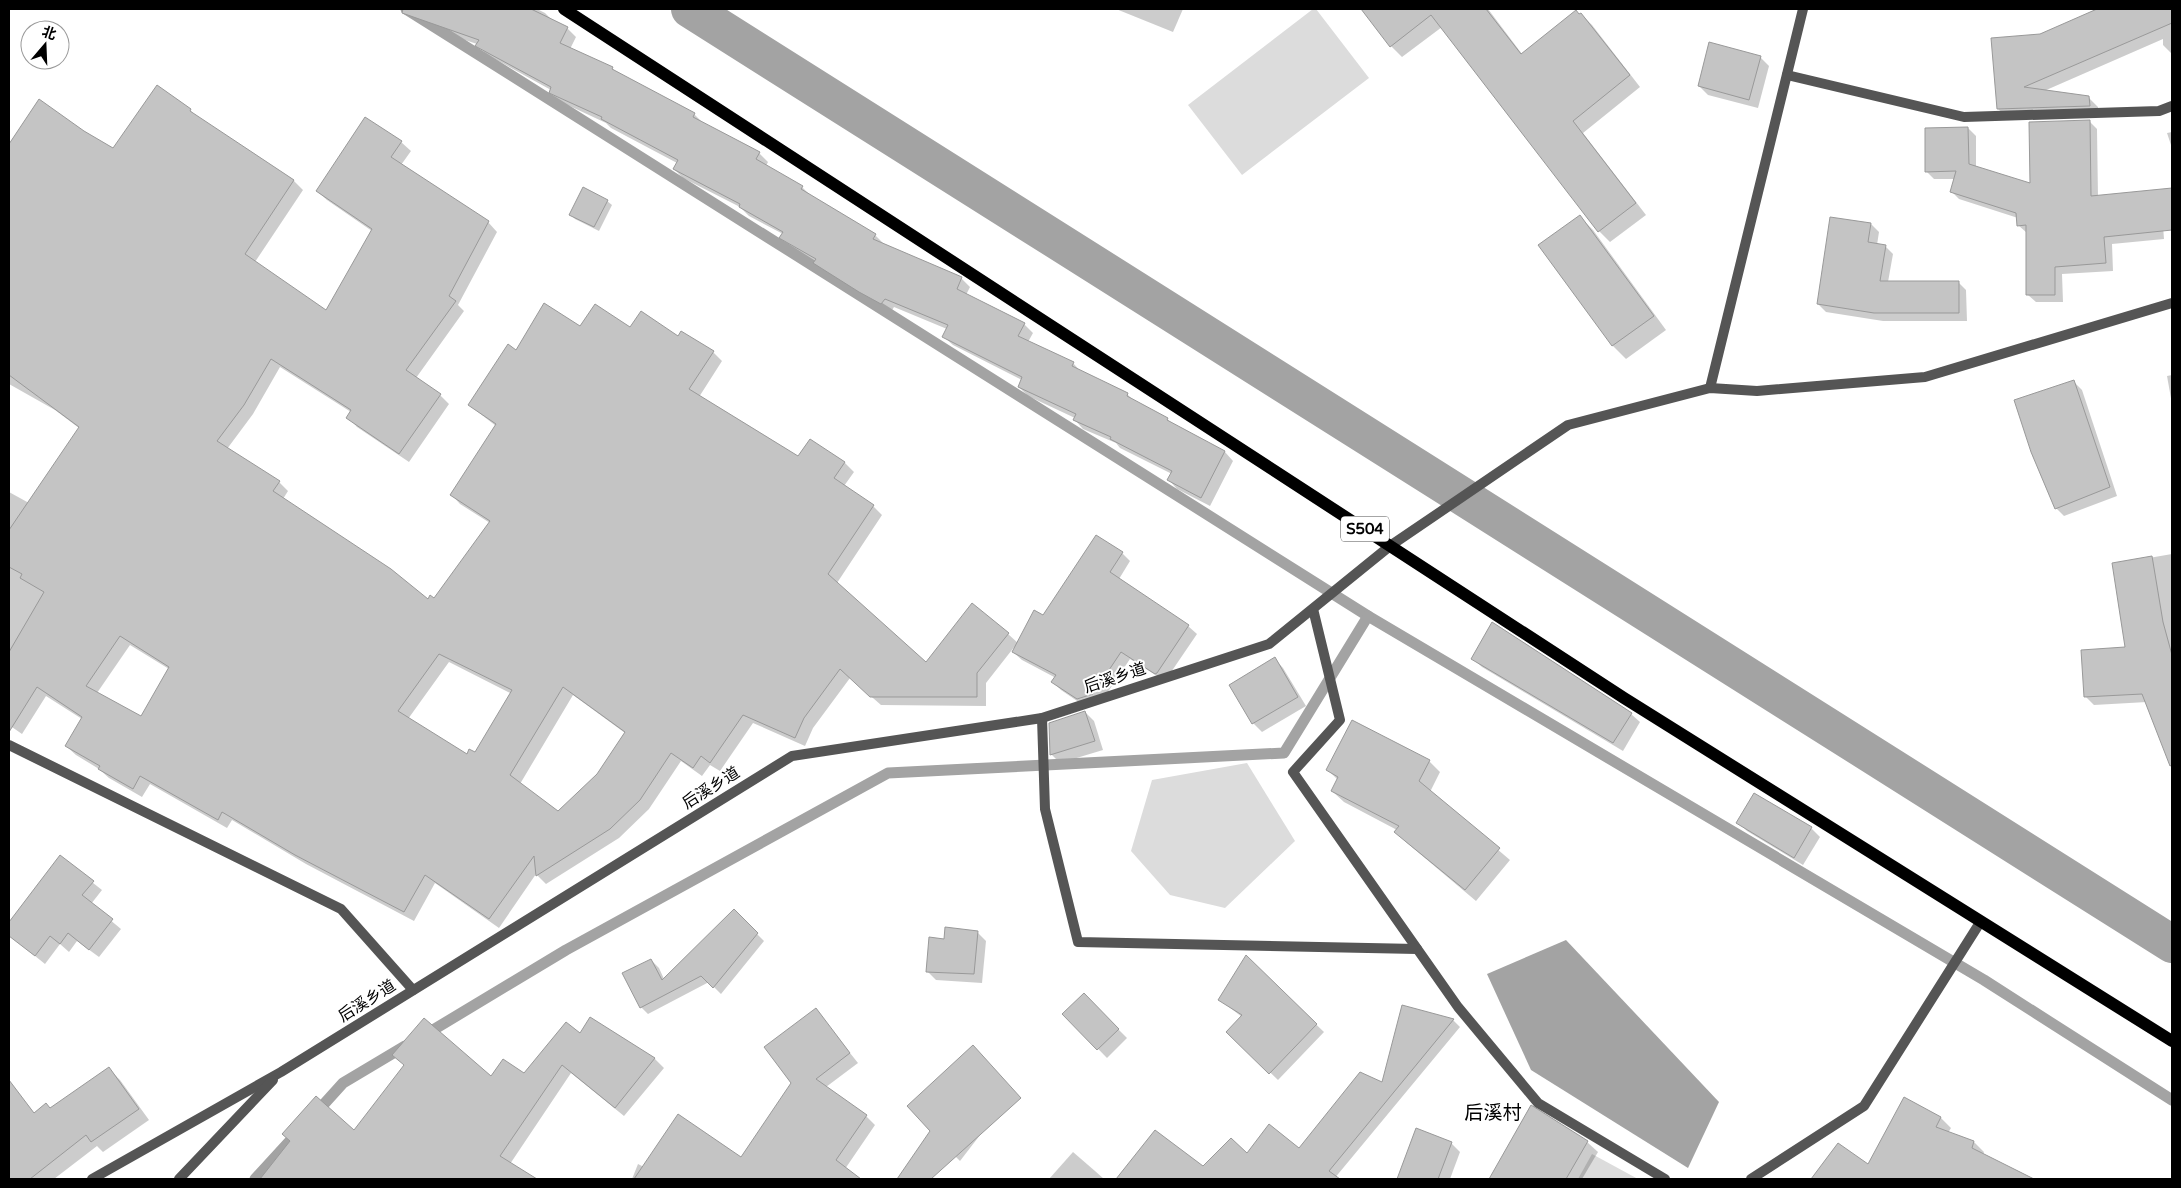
<svg xmlns="http://www.w3.org/2000/svg" width="2181" height="1188" font-family="'Varela Round','Noto Sans SC',sans-serif">
	<rect width="100%" height="100%" fill="#fff"/>
	<g fill="#dcdcdc">
		<polygon points="1313,9 1316,9 1369,78 1242,175 1188,105"/>
		<polygon points="1247,763 1295,841 1225,908 1170,895 1131,851 1152,780"/>
		<polygon points="1592,1154 1638,1179 1578,1179"/>
	</g>
	<polygon fill="#a3a3a3" points="1566,940 1719,1102 1688,1168 1531,1070 1487,974"/>
	<g fill="#0003" fill-rule="evenodd">
		<polygon points="417,9 537,9 545,13 553,21 567,28 576,37 570,49 612,68 617,73 694,114 703,123 759,153 768,162 766,166 802,187 811,196 875,235 884,244 961,278 970,287 966,295 1024,324 1033,333 1028,342 1073,363 1082,373 1127,394 1134,401 1167,419 1173,424 1225,452 1233,461 1210,506 1177,489 1169,480 1172,474 1120,448 1116,443 1083,429 1075,420 1075,418 1028,396 1019,387 1022,380 953,345 944,337 947,329 894,307 891,312 870,300 823,272 815,262 790,247 781,238 783,234 749,216 740,207 683,178 674,169 677,163 611,128 606,123 559,101 550,92 551,90 486,54 477,44 444,33 435,24 437,20"/>
		<polygon points="1116,9 1183,9 1173,32"/>
		<polygon points="1363,9 1488,9 1522,54 1581,14 1592,25 1640,87 1583,133 1646,215 1610,242 1599,231 1442,27 1402,57 1391,46"/>
		<polygon points="2094,9 2172,9 2172,54 2163,45 2163,39 2044,91 2089,98 2098,107 2098,115 2007,117 1998,109 2041,35 2094,12"/>
		<polygon points="1760,57 1769,66 1758,108 1708,95 1699,86"/>
		<path d="M39,101L84,132L113,149L190,110L199,119L294,181L303,190L255,262L327,312L372,231L327,200L317,191L401,142L411,151L401,165L488,222L497,232L458,305L464,311L416,378L440,395L449,404L409,462L357,427L348,417L351,412L280,367L253,414L227,449L279,482L288,491L283,499L428,601L435,600L490,523L460,504L451,494L496,426L469,405L516,351L581,327L631,329L678,338L713,352L722,361L699,397L799,458L810,440L845,463L854,472L844,486L873,506L882,515L837,583L926,664L1008,634L1018,643L1044,616L1122,553L1130,561L1119,579L1188,626L1197,634L1165,681L1130,659L1101,702L1086,707L1061,690L1053,682L1056,678L1022,660L1013,652L1015,646L986,683V706L881,705L850,678L813,728L805,746L753,723L720,771L710,765L702,776L681,761L649,809L619,838L546,884L536,874L499,928L435,883L414,921L306,864L232,820L227,828L150,784L142,797L109,778L99,769L76,755L66,746L82,719L46,696L22,734L9,725V492L29,503L79,428L55,410L9,384V290L21,273L9,268V146ZM130,645L169,669L141,718L97,693ZM449,662L512,694L476,754L467,755L408,719ZM573,695L625,733L598,774L558,812L520,784Z"/>
		<polygon points="2089,121 2097,129 2098,197 2161,199 2164,239 2112,244 2113,271 2062,274 2063,302 2036,302 2028,295 2027,233 2018,225 2018,218 1959,199 1951,191 1955,179 1934,179 1926,171 1968,128 1976,136 1976,167 2031,184"/>
		<polygon points="2172,132 2172,148 2167,133"/>
		<polygon points="607,201 612,205 599,231 575,219 570,214"/>
		<polygon points="1580,217 1593,230 1666,330 1626,359 1613,346 1540,245"/>
		<polygon points="1871,224 1879,232 1877,245 1885,246 1893,254 1888,282 1958,282 1966,290 1967,321 1883,321 1826,312 1818,304"/>
		<polygon points="2172,375 2172,404 2167,376"/>
		<polygon points="2074,382 2082,390 2117,496 2064,516 2056,508"/>
		<polygon points="2172,554 2172,729 2164,733 2147,702 2094,705 2085,696 2126,648 2114,564"/>
		<polygon points="1275,659 1283,668 1306,706 1262,732 1253,723"/>
		<polygon points="1473,659 1631,714 1640,722 1623,751 1482,667"/>
		<polygon points="1085,712 1094,721 1103,750 1060,763 1051,754"/>
		<polygon points="1429,761 1440,772 1430,792 1510,860 1476,901 1407,843 1396,832 1397,830 1344,802 1332,791 1338,780 1328,770"/>
		<polygon points="1738,822 1811,828 1820,837 1803,865 1747,831"/>
		<polygon points="60,857 102,890 91,904 121,929 99,957 77,941 69,952 60,944 45,964 9,935 9,924"/>
		<polygon points="734,911 764,941 721,994 709,982 648,1014 641,1007 651,960 659,968 664,979"/>
		<polygon points="977,932 986,941 982,983 936,980 927,971 945,940"/>
		<polygon points="1246,957 1324,1032 1278,1080 1228,1032 1242,1017 1220,1000"/>
		<polygon points="1084,995 1127,1038 1107,1058 1064,1014"/>
		<polygon points="1403,1007 1453,1020 1460,1027 1334,1179 1135,1179 1132,1177 1203,1168 1247,1154 1299,1149 1382,1084"/>
		<polygon points="815,1009 858,1063 826,1087 866,1116 875,1125 845,1169 858,1179 632,1179 638,1164 644,1167 742,1159 792,1083"/>
		<polygon points="590,1019 655,1059 664,1068 624,1116 571,1073 510,1164 535,1179 262,1179 291,1141 354,1132 492,1078 524,1074 581,1035"/>
		<polygon points="109,1069 120,1080 149,1120 103,1152 97,1146 54,1179 9,1179 9,1119 28,1108 34,1114 50,1109"/>
		<polygon points="1014,1091 960,1161 947,1148"/>
		<polygon points="1905,1099 1941,1118 1951,1128 1948,1133 1974,1142 1984,1152 1983,1155 2028,1179 1825,1179 1818,1172 1868,1166"/>
		<polygon points="1531,1107 1587,1142 1598,1152 1582,1179 1490,1179"/>
		<polygon points="1451,1143 1460,1152 1450,1179 1399,1178"/>
		<polygon points="1073,1152 1095,1171 1104,1179 1049,1179"/>
	</g>
	<g fill="none" stroke-linecap="round" stroke-linejoin="round">
		<g stroke="#a3a3a3" stroke-width="11">
			<polyline points="406,9 1368,616 1984,980 2172,1100"/>
			<polyline points="423,1036 566,950 888,773 1284,753 1368,616"/>
			<polyline points="315,1114 343,1083 405,1046"/>
			<polyline points="255,1179 299,1131"/>
		</g>
		<polyline stroke="#a3a3a3" stroke-width="38" points="690,9 2172,944"/>
	</g>
	<g fill="#c4c4c4" stroke="#999" fill-rule="evenodd">
		<polygon points="403,9 531,9 568,27 560,43 613,67 612,69 695,113 693,117 760,152 756,159 803,186 801,189 876,234 873,239 962,277 957,289 1025,323 1018,336 1074,362 1072,366 1128,393 1127,396 1168,418 1167,420 1225,451 1201,498 1167,480 1172,471 1110,439 1111,437 1073,420 1076,414 1018,387 1022,377 942,337 948,325 885,299 881,304 859,292 813,263 816,259 779,238 783,232 739,207 740,204 673,169 678,160 601,119 602,117 549,93 551,87 475,46 479,40 402,13"/>
		<polygon points="1361,9 1486,9 1521,54 1576,10 1579,14 1581,13 1630,75 1573,121 1636,203 1598,232 1431,15 1390,47"/>
		<polygon points="2097,9 2172,9 2172,23 2024,87 2089,96 2090,106 1997,109 1991,38 2040,34"/>
		<polygon points="1709,42 1761,56 1749,100 1698,86"/>
		<path d="M157,85L191,109L190,111L294,180L245,254L326,310L372,229L316,191L365,117L402,141L391,157L489,221L449,296L456,301L406,370L441,394L399,454L346,418L351,410L271,359L244,405L217,441L280,481L273,491L391,569L428,599L430,595L434,598L490,521L450,495L496,424L468,405L508,344L516,350L544,303L580,326L595,304L630,327L641,311L678,336L681,331L714,351L689,389L798,456L810,439L845,462L834,478L874,505L828,574L926,662L972,603L1009,633L977,673V697H870L840,669L804,718L795,738L743,715L710,763L701,756L693,768L671,753L640,800L610,829L536,876L534,856L489,919L425,875L404,912L295,855L222,812L218,820L140,776L133,789L98,769L100,766L65,746L82,717L37,687L9,732V652L44,592L20,578L22,574L9,567V530L79,427L9,375V144L39,99L84,131L113,148ZM120,636L169,667L141,716L86,686ZM439,654L512,690L475,752L469,749L467,754L398,711ZM563,687L625,732L597,774L558,811L510,775Z"/>
		<polygon points="2090,120 2091,196 2172,188 2172,230 2104,237 2106,263 2055,267 2055,295 2026,295 2026,225 2017,226 2016,213 1950,192 1956,171 1925,172 1925,128 1968,127 1969,164 2030,183 2029,122"/>
		<polygon points="583,187 608,200 594,227 569,215"/>
		<polygon points="1580,215 1654,316 1612,346 1538,245"/>
		<polygon points="1830,217 1871,223 1868,242 1886,245 1880,281 1959,281 1959,313 1874,313 1817,304"/>
		<polygon points="2074,380 2110,487 2055,509 2031,452 2014,400"/>
		<polygon points="1096,535 1123,552 1110,572 1189,625 1157,673 1155,674 1121,652 1093,694 1077,699 1051,682 1056,675 1012,652 1034,610 1043,615"/>
		<polygon points="2152,556 2163,622 2172,655 2172,765 2170,766 2142,694 2084,697 2081,650 2125,647 2112,563"/>
		<polygon points="1492,622 1632,713 1613,743 1471,659"/>
		<polygon points="1275,657 1298,697 1252,724 1229,685"/>
		<polygon points="1085,711 1095,741 1050,755 1049,723"/>
		<polygon points="1352,720 1430,760 1419,781 1500,848 1465,890 1394,832 1399,826 1331,791 1338,777 1326,770"/>
		<polygon points="1754,793 1812,827 1794,858 1736,823"/>
		<polygon points="60,855 94,881 82,895 113,919 89,950 68,933 60,944 50,936 35,956 9,936 9,922"/>
		<polygon points="734,909 758,933 713,988 701,976 640,1008 622,973 651,959 662,980"/>
		<polygon points="945,927 978,931 974,974 926,972 929,937 944,939"/>
		<polygon points="1246,955 1317,1024 1269,1074 1226,1032 1242,1015 1218,1000"/>
		<polygon points="1084,993 1119,1029 1097,1050 1062,1014"/>
		<polygon points="1402,1005 1454,1019 1329,1171 1340,1179 1116,1179 1155,1130 1203,1166 1231,1138 1247,1153 1269,1124 1299,1148 1360,1072 1382,1082"/>
		<polygon points="816,1008 850,1053 816,1079 867,1115 836,1160 861,1179 634,1179 678,1114 741,1157 791,1083 764,1047"/>
		<polygon points="590,1017 655,1058 615,1108 562,1065 500,1156 537,1179 260,1179 290,1141 282,1134 316,1096 354,1130 404,1065 392,1055 424,1018 491,1076 503,1059 524,1073 566,1022 580,1033"/>
		<polygon points="973,1045 1021,1098 931,1179 897,1179 930,1131 907,1106"/>
		<polygon points="109,1067 139,1109 91,1142 86,1135 30,1179 9,1179 9,1080 34,1113 46,1103 50,1108"/>
		<polygon points="1904,1097 1941,1117 1936,1127 1974,1141 1972,1148 2034,1179 1811,1179 1838,1143 1868,1164"/>
		<polygon points="1531,1105 1588,1141 1566,1179 1489,1179"/>
		<polygon points="1416,1128 1452,1142 1438,1179 1397,1179"/>
	</g>
	<g fill="none" stroke-linecap="round" stroke-linejoin="round">
		<g stroke="#555" stroke-width="10">
			<polyline points="1787,75 1964,117 2159,111 2172,106"/>
			<polyline points="1710,388 1803,9"/>
			<polyline points="1313,609 1340,720 1293,772 1458,1007 1538,1103 1665,1179"/>
			<polyline points="1042,718 1045,809 1078,942 1417,949"/>
			<polyline points="9,745 341,909 413,990"/>
			<polyline points="92,1179 281,1072 792,756 1042,718 1269,644 1390,546 1568,425 1710,388 1757,391 1925,377 2172,303"/>
			<polyline points="179,1179 273,1080"/>
			<polyline points="1751,1179 1864,1106 1981,921"/>
		</g>
		<polyline stroke="#000" stroke-width="12" points="564,9 1624,698 2172,1041"/>
	</g>
	<g text-anchor="middle" dominant-baseline="central" stroke-width="4" stroke-linejoin="round" paint-order="stroke">
		<rect fill="#fff" stroke="#4c4c4c" stroke-width="1" x="1341" y="516.5" width="48" height="25" rx="4"/>
		<g font-size="15" font-weight="bold" fill="#000">
			<text x="1365" y="529">S504</text>
		</g>
		<g font-size="16" fill="#000" stroke="#fff">
			<text transform="translate(1115 678) rotate(-18)">后溪乡道</text>
			<text transform="translate(711 788) rotate(-32)">后溪乡道</text>
			<text transform="translate(367 1001) rotate(-32)">后溪乡道</text>
		</g>
		<g font-size="19" fill="#000" stroke="#fff">
			<text x="1493" y="1113">后溪村</text>
		</g>
	</g>
	<rect width="2181" height="1188" fill="none" stroke="#000000" stroke-width="20"/>
	<g transform="translate(45 45) rotate(19)"><circle r="24" fill="#ffffff" stroke="#999999"/>
	<path d="M0-4L9 19L0 12L-9 19Z" fill="#000000"/>
	<text y="-8" font-size="14" font-weight="bold" text-anchor="middle" fill="#000000">北</text>
	</g>
</svg>
